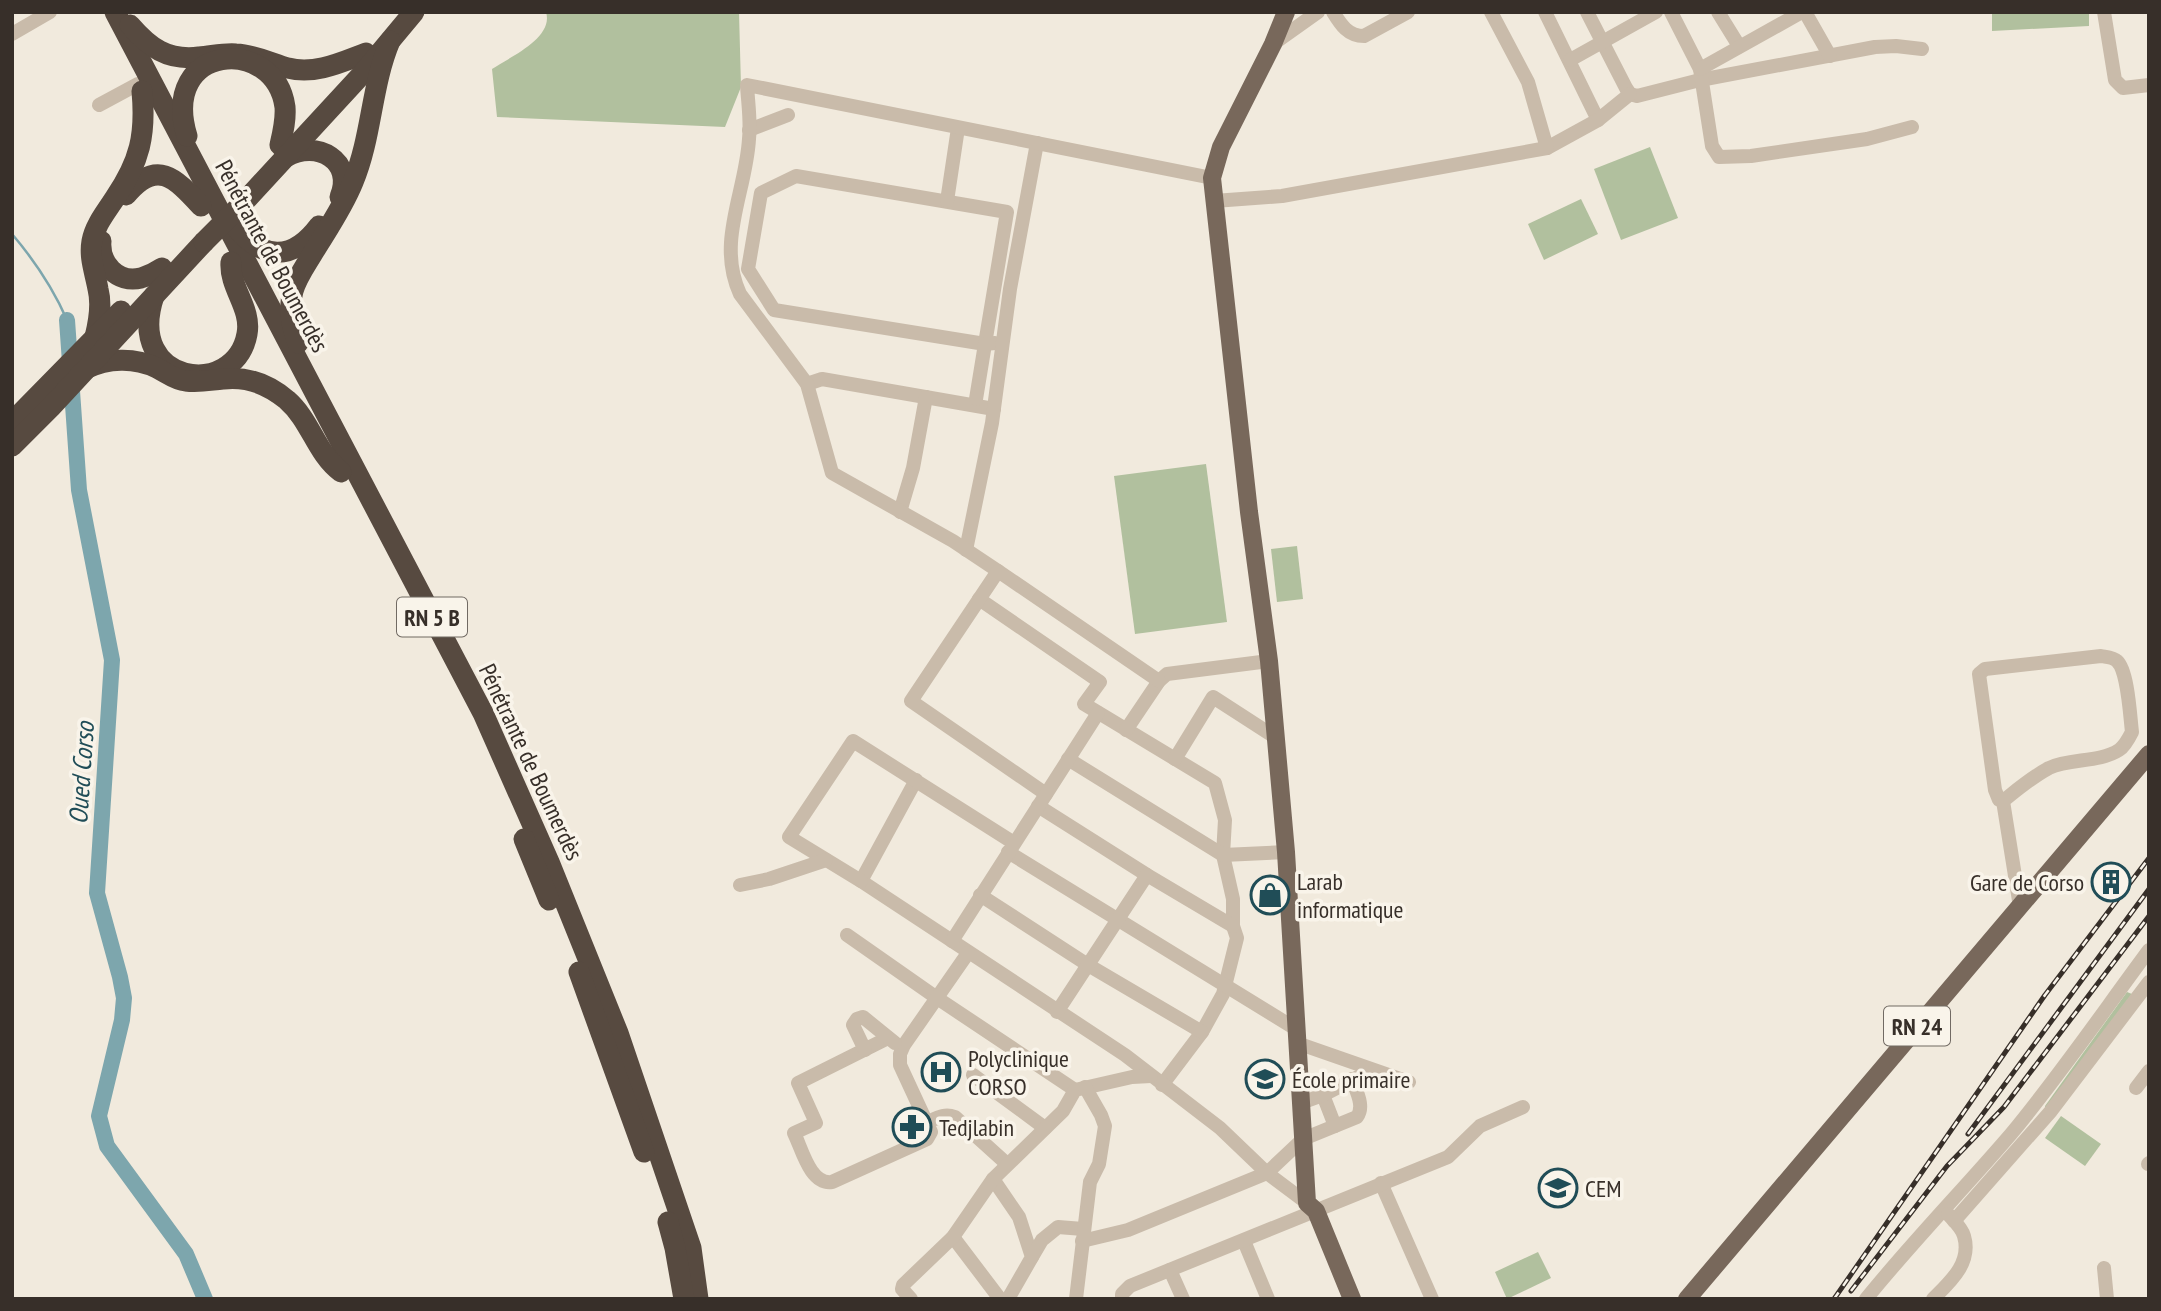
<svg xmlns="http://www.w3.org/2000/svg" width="2161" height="1311" font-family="'PT Sans Narrow',sans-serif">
	<rect width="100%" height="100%" fill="#f1eadd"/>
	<g fill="#b1c09e">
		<path d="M546,12H739L741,87L725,127L497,117L492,69C510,57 554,38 546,12Z"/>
		<polygon points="1992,12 2089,12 2089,26 1992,31"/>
		<polygon points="1650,147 1678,218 1621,240 1594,169"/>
		<polygon points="1581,199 1598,234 1544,260 1528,224"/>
		<polygon points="1206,464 1227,622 1135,634 1114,476"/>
		<polygon points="1297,546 1303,599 1277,602 1271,549"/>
		<polygon points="2127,992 2132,994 2045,1109 2045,1106"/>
		<polygon points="2061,1116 2101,1144 2085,1166 2045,1138"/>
		<polygon points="1538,1252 1551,1278 1507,1299 1495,1272"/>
	</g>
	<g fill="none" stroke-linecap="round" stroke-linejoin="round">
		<path stroke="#7da6ad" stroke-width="2.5" d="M12,234C35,261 53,288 67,320"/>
		<polyline stroke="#7da6ad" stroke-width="16" points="67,320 79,490 112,660 97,893 120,977 124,998 122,1020 99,1116 107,1146 186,1254 205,1299"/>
		<g stroke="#c9bbaa" stroke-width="14">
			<path d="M1333,12C1341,25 1348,36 1364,36L1408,12"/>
			<polyline points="1545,12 1598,120"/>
			<polyline points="1587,12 1626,88 1630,94 1637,96 1700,80 1875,47 1896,46 1922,49"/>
			<polyline points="1671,12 1700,69 1712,146 1719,157 1751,156 1867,139 1912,127"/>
			<polyline points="1718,12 1739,46"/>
			<polyline points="1805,12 1830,56"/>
			<polyline points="2104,12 2115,80 2123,88 2149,85"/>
			<polyline points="12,34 50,12"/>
			<polyline points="1273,44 1318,12"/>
			<polyline points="1570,60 1656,12"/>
			<polyline points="1700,69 1802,12"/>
			<polyline points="99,105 138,84"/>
			<polyline points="749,130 788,115"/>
			<polyline points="1547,148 1598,120 1630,94"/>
			<polygon points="796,176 1007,212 985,344 774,310 748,269 761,193"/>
			<polyline points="947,201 958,128"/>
			<polyline points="1214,201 1282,196 1547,148 1528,82 1491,12"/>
			<polyline points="807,384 822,379 994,409"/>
			<polyline points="976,399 985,344 995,343"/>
			<polyline points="900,512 913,468 926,397"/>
			<polyline points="966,550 992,423 1010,289 1037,143"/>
			<path d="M998,571L953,541L832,473L807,384L740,294C716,242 746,192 749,139C751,122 748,103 747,85L1212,178"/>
			<polyline points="979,599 1100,682 1084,704 1215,783 1225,820 1223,855 1233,899 1233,926 1237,938 1223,994 1202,1032 1162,1085"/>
			<polyline points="1126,730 1159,681 1167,674 1269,661"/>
			<polyline points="1068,759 1223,855 1286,852"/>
			<polyline points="1175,759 1213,697 1275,737"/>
			<polyline points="916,780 861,881 1125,1055 1220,1128 1267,1173 1307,1203"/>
			<polyline points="1046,794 911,701 998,571 1159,681"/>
			<path d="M2003,801C2018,789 2032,777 2049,768C2070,758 2099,763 2119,750C2125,746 2129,738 2132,732C2130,716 2128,671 2117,661C2113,657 2106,657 2101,656L1985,669L1979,674L1995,790L1999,800L2003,801L2020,907"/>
			<polyline points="1038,806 1147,875 1233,926"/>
			<polyline points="1008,852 1296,1029"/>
			<polyline points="861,881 789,837 853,741 1014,843"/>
			<polyline points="740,885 769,879 826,860"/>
			<polyline points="980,895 1088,965 1202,1032"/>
			<polyline points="847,935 937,998 1075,1090"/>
			<polyline points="952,941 1098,713"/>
			<polyline points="1057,1012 1147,875"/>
			<path d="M888,1038L798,1083L816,1123L794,1133C802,1149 810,1185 832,1182L927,1139L931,1132L900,1065V1054L904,1045L968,953"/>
			<polyline points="1297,1043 1409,1082"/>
			<polyline points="865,1050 853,1025 857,1019 863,1017 895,1043"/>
			<polyline points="973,1075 1045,1128"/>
			<polyline points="2136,1088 2149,1071"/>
			<polyline points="1323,1095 1335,1126"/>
			<polyline points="1301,1103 1323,1095 1360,1076"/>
			<path d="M926,1123C937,1118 944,1113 955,1117L1007,1164"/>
			<polyline points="2148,1164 2149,1163"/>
			<polyline points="993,1179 1019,1217 1032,1257 1008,1299"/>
			<polyline points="1381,1183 1432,1299"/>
			<polyline points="1954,1221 2051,1111 2149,982"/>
			<polyline points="953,1237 1000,1299"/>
			<path d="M1082,1241L1128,1230L1267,1173L1303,1139L1357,1117C1365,1106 1356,1091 1352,1079"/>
			<polyline points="1244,1241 1268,1299"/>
			<polyline points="1032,1257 1042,1240 1058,1227 1083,1229"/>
			<polyline points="2104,1268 2107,1299"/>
			<polyline points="1170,1270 1183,1299"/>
			<polyline points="911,1299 902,1289 903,1285 953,1237 993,1179 1063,1111 1075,1090 1132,1077 1151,1076"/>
			<polyline points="1076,1299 1090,1182 1099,1164 1105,1126 1101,1115 1085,1087"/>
			<polyline points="1122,1299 1122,1294 1130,1286 1448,1157 1480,1126 1523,1107"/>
			<path d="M1866,1299C1912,1242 1963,1190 2011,1134C2060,1075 2103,1012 2149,950"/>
			<path d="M1933,1299C1950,1282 1972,1263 1964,1236C1962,1228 1953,1220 1948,1214"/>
		</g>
		<g stroke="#78685b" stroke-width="18">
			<polyline points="1286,12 1273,44 1221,147 1212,178 1249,512 1269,661 1286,852 1307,1203 1316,1211 1352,1299"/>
			<polyline points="1687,1299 2149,754"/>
		</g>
		<g stroke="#574a40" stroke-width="21">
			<polyline points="115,12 483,713 549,862 618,1033 691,1248 698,1299"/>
			<path d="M130,25C149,47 167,61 199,57C212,56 223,53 236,54C255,55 271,63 288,68C315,75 342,62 366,53"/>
			<path d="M187,136C159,43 275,35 285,107C286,120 283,132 280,145"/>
			<path d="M286,157C317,139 355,161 340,197"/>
			<path d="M126,195C157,158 175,178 201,206"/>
			<polyline points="244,202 364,72 414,12"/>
			<path d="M235,226C262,260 292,262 319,226"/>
			<path d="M101,241C99,263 117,284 141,278C148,276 156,272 162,268"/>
			<path d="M154,296C124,385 235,400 247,334C252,308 229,288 231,262"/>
			<path d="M95,337C99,321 102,305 98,289C95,272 89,258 92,241C95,225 106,212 115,198C140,161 146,135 142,91"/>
			<path d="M298,343C291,326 288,309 293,291C297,277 306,265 313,253C327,230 343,207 353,182C372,137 371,86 390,41"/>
			<path d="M85,369C108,358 134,357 157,368C167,373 175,380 186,381C199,383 211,380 223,379C247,376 269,385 287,400C311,421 316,453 341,472"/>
			<polyline points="12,422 121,311"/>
			<polyline points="12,446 51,407 204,242"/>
			<polyline points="524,839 549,900"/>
			<polyline points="579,972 644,1152"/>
			<polyline points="668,1222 675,1248 684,1299"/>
		</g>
		<defs>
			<g id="rail">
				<polyline points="1968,1134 2149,889"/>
				<polyline points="1851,1291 1947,1166 2004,1107 2149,916"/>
				<polyline points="1834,1299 2045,995 2149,858"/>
			</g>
		</defs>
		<use href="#rail" stroke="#372f29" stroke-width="5"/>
		<use href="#rail" stroke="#f9f4ea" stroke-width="2.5" stroke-dasharray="8" stroke-linecap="butt"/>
		<polyline stroke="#574a40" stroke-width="21" points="204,242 244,202"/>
	</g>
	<defs>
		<symbol id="building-ring" viewBox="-11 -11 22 22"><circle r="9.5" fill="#f9f4ea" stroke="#204d57" stroke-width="1.5"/><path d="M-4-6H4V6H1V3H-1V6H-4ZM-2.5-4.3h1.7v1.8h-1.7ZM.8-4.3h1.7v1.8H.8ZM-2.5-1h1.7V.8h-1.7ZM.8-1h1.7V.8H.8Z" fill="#204d57"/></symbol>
		<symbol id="shop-ring" viewBox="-11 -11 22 22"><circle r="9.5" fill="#f9f4ea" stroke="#204d57" stroke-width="1.5"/><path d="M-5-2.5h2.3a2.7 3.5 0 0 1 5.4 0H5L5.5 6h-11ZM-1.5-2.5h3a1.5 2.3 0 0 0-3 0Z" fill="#204d57"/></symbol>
		<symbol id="hospital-ring" viewBox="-11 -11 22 22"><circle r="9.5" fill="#f9f4ea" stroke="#204d57" stroke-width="1.5"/><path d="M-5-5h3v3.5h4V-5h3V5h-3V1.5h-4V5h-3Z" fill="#204d57"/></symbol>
		<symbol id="school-ring" viewBox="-11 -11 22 22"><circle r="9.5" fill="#f9f4ea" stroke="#204d57" stroke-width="1.5"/><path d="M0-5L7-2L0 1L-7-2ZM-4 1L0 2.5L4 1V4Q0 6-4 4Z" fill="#204d57"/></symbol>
		<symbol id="pharmacy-ring" viewBox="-11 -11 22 22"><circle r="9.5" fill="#f9f4ea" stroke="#204d57" stroke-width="1.5"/><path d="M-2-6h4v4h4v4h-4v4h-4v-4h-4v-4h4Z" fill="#204d57"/></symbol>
	</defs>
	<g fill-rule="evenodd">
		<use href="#building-ring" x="2089" y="860" width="44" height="44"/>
		<use href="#shop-ring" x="1248" y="873" width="44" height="44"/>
		<use href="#hospital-ring" x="919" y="1050" width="44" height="44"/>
		<use href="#school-ring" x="1243" y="1057" width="44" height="44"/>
		<use href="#pharmacy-ring" x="890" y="1105" width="44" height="44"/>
		<use href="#school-ring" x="1536" y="1166" width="44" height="44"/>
	</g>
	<g text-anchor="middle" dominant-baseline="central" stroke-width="7" stroke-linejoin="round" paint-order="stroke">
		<g fill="#f9f4ea" stroke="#716a63" stroke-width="2">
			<rect x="397" y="597.5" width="70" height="39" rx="5"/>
			<rect x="1884" y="1006.5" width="66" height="39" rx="5"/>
		</g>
		<g font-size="23" font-weight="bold" fill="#372f29">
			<text x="432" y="617">RN 5 B</text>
			<text x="1917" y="1026">RN 24</text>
		</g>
		<g font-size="24" fill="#372f29" stroke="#f9f4ea">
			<text transform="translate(272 256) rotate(62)">Pénétrante de Boumerdès</text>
			<text transform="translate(531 762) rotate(65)">Pénétrante de Boumerdès</text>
		</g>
		<g font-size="24" fill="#372f29" stroke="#f9f4ea" text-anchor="start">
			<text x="1297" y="881">Larab<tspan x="1297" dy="28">informatique</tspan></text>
			<text x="2084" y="882" text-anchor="end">Gare de Corso</text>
			<text x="968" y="1058">Polyclinique<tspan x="968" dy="28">CORSO</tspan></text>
			<text x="1292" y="1079">École primaire</text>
			<text x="939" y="1127">Tedjlabin</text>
			<text x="1585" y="1188">CEM</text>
		</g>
		<g font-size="26" font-style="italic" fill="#204d57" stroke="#f9f4ea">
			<text transform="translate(81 773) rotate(-86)">Oued Corso</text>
		</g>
	</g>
	<rect width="2161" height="1311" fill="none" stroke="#372f29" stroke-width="28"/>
</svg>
